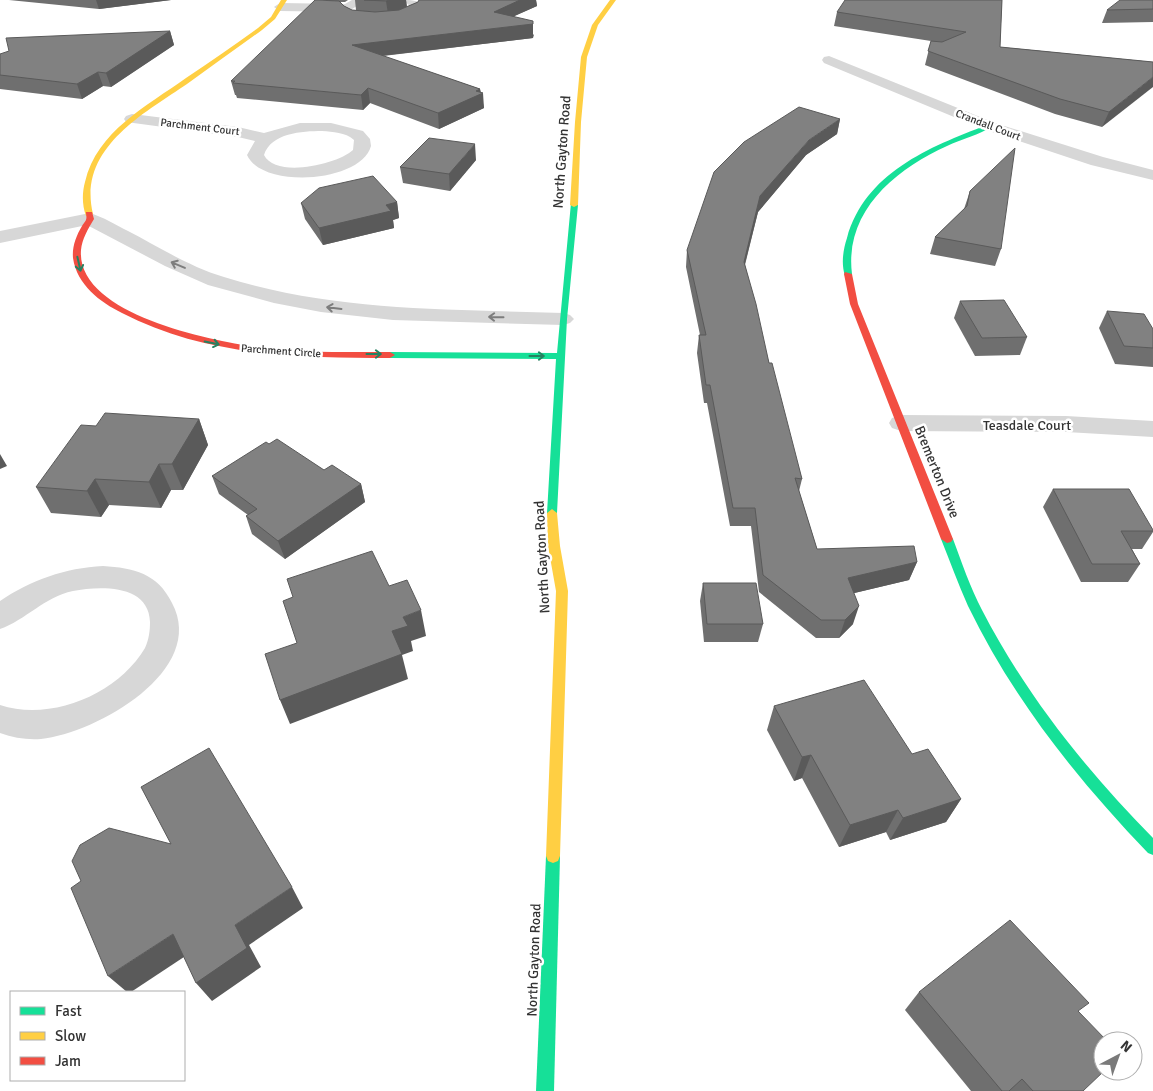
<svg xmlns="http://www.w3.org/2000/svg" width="1153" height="1091" font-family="Signika,sans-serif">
	<rect width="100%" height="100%" fill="#fff"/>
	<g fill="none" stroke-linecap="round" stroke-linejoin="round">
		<g fill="#d7d7d7" fill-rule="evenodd">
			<polygon points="352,0 367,0 347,12 280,11 274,7 280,3 345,4"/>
			<path d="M403,0C410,0 418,0 423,5L418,15L389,23L384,22L383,19L384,16L409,10L410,6Z"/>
			<polygon points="829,56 995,123 1103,157 1153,170 1153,180 1091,165 983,129 824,63 822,60 824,57"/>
			<path d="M132,114L238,127L264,133L300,123H331L363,131L370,139L371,146C361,183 262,189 247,155L255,141L238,137L126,122L124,119L126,116ZM322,131C333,132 345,132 354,140L353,150C338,164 276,179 264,155C271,133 302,131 322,131Z"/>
			<path d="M90,213C103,217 116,225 128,231C159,247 190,267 224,277C334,312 449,309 563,313L570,315L574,319L570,323L563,325L393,320L321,312L274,303L208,285L165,266L87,225L0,243V231Z"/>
			<polygon points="901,415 1066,416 1153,421 1153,437 1066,432 901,431 892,428 889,423 892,418"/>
			<path d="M103,566C134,568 157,573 172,603C208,670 97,733 41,739C27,740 14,738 0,733V705C51,722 118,694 145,648C149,639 150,631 150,622C149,584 100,586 73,591C44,597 26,620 0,629V601C31,580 65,568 103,566Z"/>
		</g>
		<g fill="#16e098" fill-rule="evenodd">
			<path d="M987,125L992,126C980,135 961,139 947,146C896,169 844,211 852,274L845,276C841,264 843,250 847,238C865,173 929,147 987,125Z"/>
			<polygon points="571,203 578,205 567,319 557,513 552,517 547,513 556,359 390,358 385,355 390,352 557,353"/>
			<path d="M947,535L953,539C962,563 970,587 982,610C1026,695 1086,770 1153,838V855L1148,853C1077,779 1013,699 968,606C958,584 950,561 941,539Z"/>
			<polygon points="553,849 558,851 560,856 554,1091 536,1091 546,856 548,851"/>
		</g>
		<g fill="#ffcf43" fill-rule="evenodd">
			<path d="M281,0H287L275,19L262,30C237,48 212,66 187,84C143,114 77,149 93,214L86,216C82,205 82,193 85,182C97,131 147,106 186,78C210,62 234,45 258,28L271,17Z"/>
			<polygon points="610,0 616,0 598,25 587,57 581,122 578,205 574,207 570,205 575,122 581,57 592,25"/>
			<polygon points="552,509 557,513 560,546 568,591 560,856 558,861 553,863 548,861 546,856 556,591 548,546 547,513"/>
		</g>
		<g fill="#f24e42" fill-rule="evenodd">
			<path d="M86,212H92L94,219C88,229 82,239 81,250C76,314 211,341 258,347C301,353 346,352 390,352L395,355L390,358C298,358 205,356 122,313C100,302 77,285 73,258C72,247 76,236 82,226C83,224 85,222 86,220C87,217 86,215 86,212Z"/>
			<polygon points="845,272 852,274 858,304 953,539 951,542 947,543 941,539 850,304 844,274"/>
		</g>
	</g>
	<g fill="#6f6f6f">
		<polygon points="9,0 171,0 99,9"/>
		<polygon points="329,0 348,0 345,2 340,2 344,6 352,10 358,10 356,10 355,0 406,0 407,7 418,2 419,0 536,0 537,6 514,16 534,35 533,38 383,56 480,89 484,108 439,129 370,103 363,110 237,98 236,95 235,95 231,81"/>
		<polygon points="1002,0 1000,47 1153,62 1102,127 1055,114 925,65 931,41 834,26 837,12"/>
		<polygon points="1153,0 1153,22 1102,23 1107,10"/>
		<polygon points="170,31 174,45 111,87 103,86 82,99 0,89 0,54"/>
		<polygon points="840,119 837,134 806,155 758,212 745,265 769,363 802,479 799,491 817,549 917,562 909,580 854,593 853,624 839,638 816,638 759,592 751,526 730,526 707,403 704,403 697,353 699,335 700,335 686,267 687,250"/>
		<polygon points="476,160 450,191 403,183 400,167"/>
		<polygon points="970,191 1001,249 995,266 930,254 935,237 964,209"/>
		<polygon points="397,202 399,218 393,220 394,228 323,245 305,219 301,203"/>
		<polygon points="960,301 1027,337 1020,355 975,356 954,318"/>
		<polygon points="1107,311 1153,348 1153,367 1115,364 1099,328"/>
		<polygon points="199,419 208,445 183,490 171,490 161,508 109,505 101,517 51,513 36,487 96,426"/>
		<polygon points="269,444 324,470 361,484 365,502 285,559 252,534 246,516 248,515 219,494 212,476"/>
		<polygon points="1053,489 1153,530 1153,532 1142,549 1132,549 1140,564 1128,582 1081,582 1043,507"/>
		<polygon points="703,583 763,624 758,642 704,642 700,601"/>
		<polygon points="774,706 912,754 961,799 946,822 890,840 886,832 839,847 802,778 794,781 767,730"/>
		<polygon points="919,992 1083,1091 971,1091 905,1010"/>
	</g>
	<g fill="#5a5a5a">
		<polygon points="96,0 171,0 99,9"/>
		<polygon points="390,0 406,0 407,9 388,14 386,1"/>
		<polygon points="520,0 536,0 537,6 495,25 494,12"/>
		<polygon points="533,21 533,38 354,59 352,45"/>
		<polygon points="170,31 174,45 111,87 106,73"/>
		<polygon points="98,72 103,86 82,99 77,84"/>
		<polygon points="1153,77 1153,87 1102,127 1109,112"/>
		<polygon points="368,88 370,103 363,110 361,95"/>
		<polygon points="480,89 481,94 483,93 484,108 439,129 438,113"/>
		<polygon points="840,119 837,134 806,155 758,212 741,279 744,262 760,196 809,140"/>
		<polygon points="475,144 476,160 450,191 449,174"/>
		<polygon points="397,202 399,218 393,220 394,228 323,245 319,228 386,205"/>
		<polygon points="199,419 208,445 183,490 172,464"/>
		<polygon points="0,454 7,466 0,469"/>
		<polygon points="159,464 171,490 161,508 149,482"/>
		<polygon points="95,479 109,505 101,517 87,491"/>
		<polygon points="361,484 365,502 285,559 278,541"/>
		<polygon points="917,562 909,580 842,596 848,578"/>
		<polygon points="859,606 853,624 839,638 845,620"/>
		<polygon points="421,610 426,636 411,641 413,651 402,655 408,679 290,724 280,700 392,631 403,617"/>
		<polygon points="811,755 802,778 794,781 802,757"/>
		<polygon points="961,799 946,822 890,840 903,818"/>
		<polygon points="898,810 886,832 839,847 850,825"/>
		<polygon points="292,887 303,908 249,945 261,967 212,1001 196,983 235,925"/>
		<polygon points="173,934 190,953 131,992 127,992 108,976"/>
	</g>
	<g fill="#818181" stroke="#5a5a5a">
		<polygon points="315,0 339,1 344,6 352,10 375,12 399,10 418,2 419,0 520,0 494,12 533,21 533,24 352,45 480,89 476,91 483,93 438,113 368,88 361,95 233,83 235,81 231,81"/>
		<polygon points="364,0 390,0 386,1"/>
		<polygon points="845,0 1002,0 1000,47 1153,62 1153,77 1109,112 1060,99 928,51 931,41 942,42 966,32 837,12"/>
		<polygon points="1120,0 1153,0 1153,9 1107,10"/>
		<polygon points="170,31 106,73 98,72 77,84 0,75 0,54 9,51 6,38"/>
		<polygon points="799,107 840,119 809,140 760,196 744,262 756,304 769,363 772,363 802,479 795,478 817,549 914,546 917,562 848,578 859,606 845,620 821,620 763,575 755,508 733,508 710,385 706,385 699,335 706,335 687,250 714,172 744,142"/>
		<polygon points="429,138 475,144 449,174 400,167"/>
		<polygon points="1015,148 1001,249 935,237 967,206 970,191"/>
		<polygon points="373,176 397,202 386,205 391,211 319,228 301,203 319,188"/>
		<polygon points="1004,300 1027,337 982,338 960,301"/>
		<polygon points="1107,311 1144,314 1153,329 1153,348 1124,346"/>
		<polygon points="105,413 199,419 172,464 159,464 149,482 95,479 87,491 36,487 81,425 96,426"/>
		<polygon points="277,439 324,470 332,465 361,484 278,541 246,516 257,509 212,476 266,442 269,444"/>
		<polygon points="1053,489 1129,489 1153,530 1153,531 1121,531 1140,564 1092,564"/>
		<polygon points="372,551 389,586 407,580 421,610 403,617 408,626 392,631 402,654 280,700 265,654 297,643 283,601 293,597 287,579"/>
		<polygon points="703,583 756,583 763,624 707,624"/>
		<polygon points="864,680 912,754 928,749 961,799 903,818 898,810 850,825 811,755 802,757 774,706"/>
		<polygon points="209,748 292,887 235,925 247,948 196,983 173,934 108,976 71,888 81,881 72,861 80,845 109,828 171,844 141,787"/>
		<polygon points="1010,920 1089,1003 1078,1011 1107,1041 1103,1041 1103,1071 1104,1071 1083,1091 1033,1091 1022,1079 1009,1091 1002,1091 919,992"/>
	</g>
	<defs><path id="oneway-shaft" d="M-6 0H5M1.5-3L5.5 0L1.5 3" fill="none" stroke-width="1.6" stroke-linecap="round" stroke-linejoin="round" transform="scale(1.25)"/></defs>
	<g stroke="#268160">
		<use href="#oneway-shaft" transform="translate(79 264) rotate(77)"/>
		<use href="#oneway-shaft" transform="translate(212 343) rotate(12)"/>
		<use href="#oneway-shaft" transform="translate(374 354)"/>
		<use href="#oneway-shaft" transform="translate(537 356)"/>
	</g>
	<g stroke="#7d7d7d">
		<use href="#oneway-shaft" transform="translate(178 265) rotate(-157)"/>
		<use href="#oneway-shaft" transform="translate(334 308) rotate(-173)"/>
		<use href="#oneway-shaft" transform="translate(496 317) rotate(-179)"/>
	</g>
	<g text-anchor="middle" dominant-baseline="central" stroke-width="5" stroke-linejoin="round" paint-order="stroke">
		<g font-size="11" fill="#333" stroke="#fff">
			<text transform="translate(988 125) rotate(21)">Crandall Court</text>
			<text transform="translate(200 127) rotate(7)">Parchment Court</text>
			<text transform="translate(281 351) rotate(4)">Parchment Circle</text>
		</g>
		<g font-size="14" fill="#333" stroke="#fff">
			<text transform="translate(562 152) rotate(-86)">North Gayton Road</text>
			<text x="1027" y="425">Teasdale Court</text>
			<text transform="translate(937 472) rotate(68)">Bremerton Drive</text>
			<text transform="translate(542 557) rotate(-93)">North Gayton Road</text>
			<text transform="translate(534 960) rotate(-88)">North Gayton Road</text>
		</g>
	</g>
	<rect x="10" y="991" width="175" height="90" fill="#ffffff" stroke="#adadad"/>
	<rect x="20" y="1007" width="25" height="8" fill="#16e098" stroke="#adadad"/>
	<text x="55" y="1016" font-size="15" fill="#333333">Fast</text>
	<rect x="20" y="1032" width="25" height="8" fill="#ffcf43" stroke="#adadad"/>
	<text x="55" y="1041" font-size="15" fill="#333333">Slow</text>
	<rect x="20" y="1057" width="25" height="8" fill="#f24e42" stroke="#adadad"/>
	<text x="55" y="1066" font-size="15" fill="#333333">Jam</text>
	<g transform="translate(1118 1056) rotate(41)"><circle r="24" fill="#ffffff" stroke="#adadad"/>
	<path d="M0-4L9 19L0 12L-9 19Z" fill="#7a7a7a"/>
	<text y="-8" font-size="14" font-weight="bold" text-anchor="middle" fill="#333333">N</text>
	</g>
</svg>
